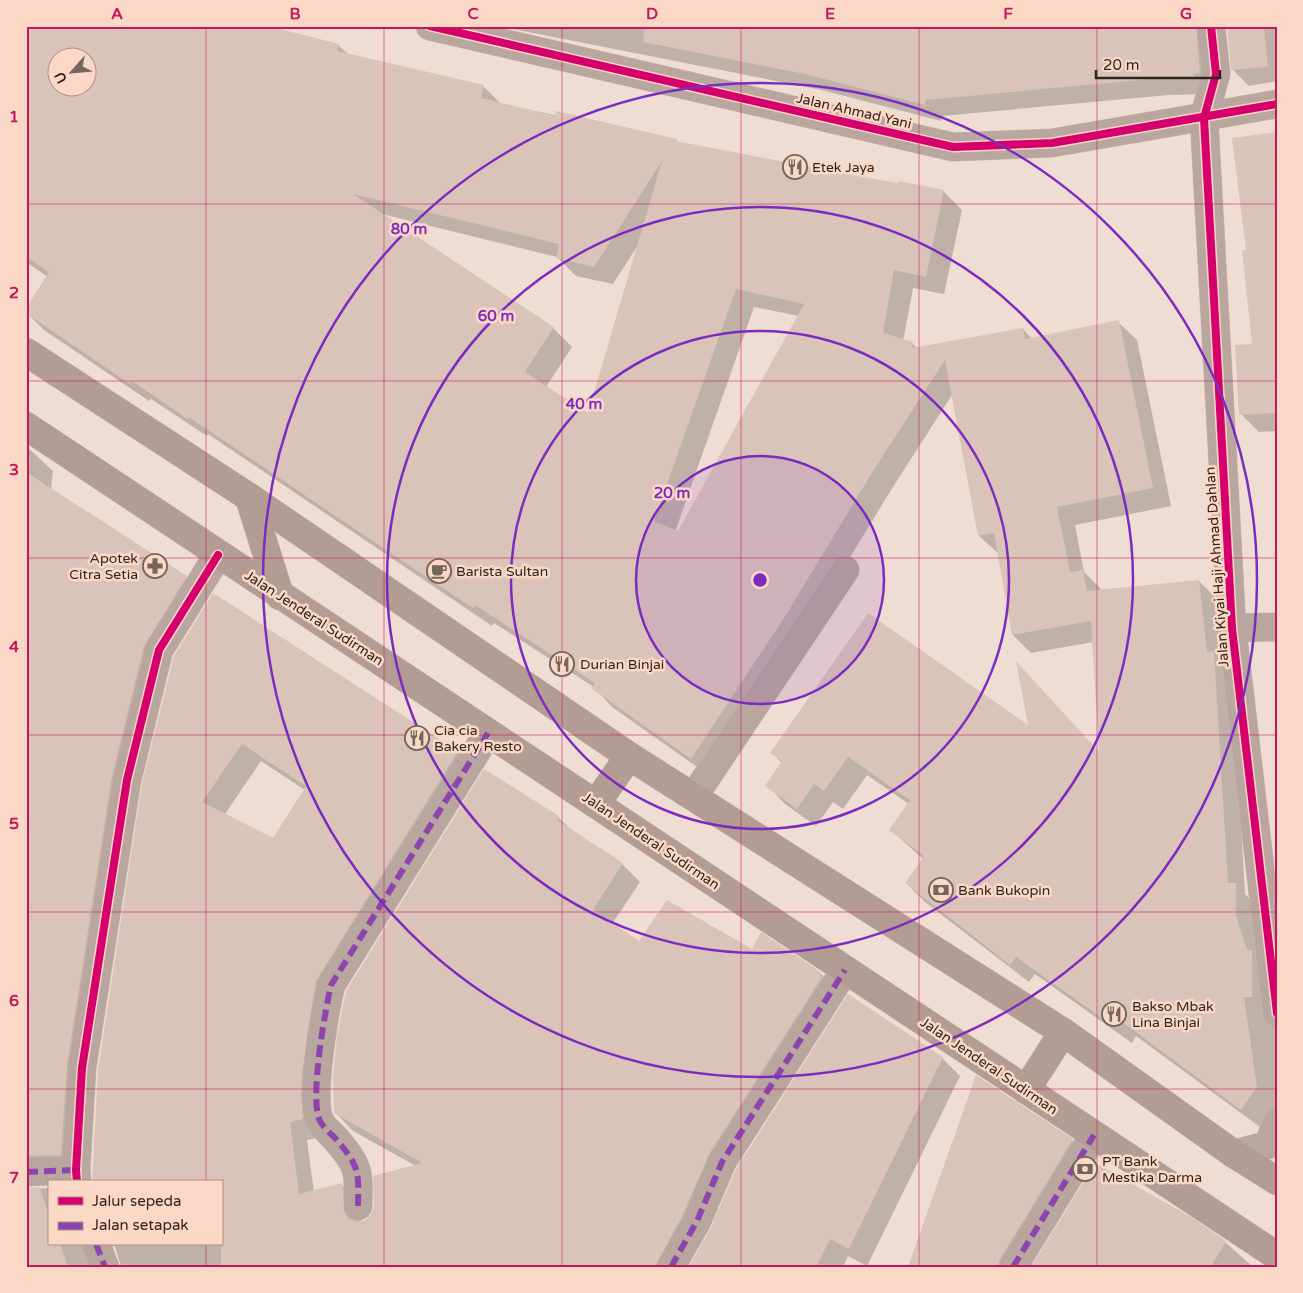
<svg xmlns="http://www.w3.org/2000/svg" width="1303" height="1293" font-family="'Varela Round',sans-serif">
	<rect width="100%" height="100%" fill="#efdcd2"/>
	<g fill="#0003" fill-rule="evenodd">
		<path d="M26,26L338,45L348,54L483,86L501,104L677,140L679,143L842,175L943,191L962,210L944,294L913,288L903,341L912,343L917,348L1023,329L1032,339L1118,322L1137,340L1171,506L1075,525L1084,572L1102,590L1199,581L1218,600L1232,671L1245,894L1254,903V935L1277,1010V1104L1260,1127L1136,1036L1132,1043L1035,974L1029,982L925,902L906,883L923,859L891,830L909,804L867,775L843,809L833,802L816,826L785,804L767,785L782,763L772,753L1030,728L1018,665L1100,753L1093,642L1031,653L1013,635L999,554L979,536L952,395L891,490L804,633L710,776L612,707L594,687L494,623L492,626L467,609L208,434L207,436L151,399L149,401L44,330L26,312L48,277L26,262ZM58,58H88V88H58ZM382,214L557,257L576,276L613,284L638,245L589,415L546,387L572,347L553,328ZM754,307L799,316L678,533L675,532Z"/>
		<polygon points="498,26 1277,26 1277,81 1249,86 1233,70 1228,27 1226,26 1218,30 1209,94 1168,95 942,116 941,121 822,90"/>
		<polygon points="1277,134 1277,431 1259,432 1241,414 1253,345 1248,251"/>
		<path d="M26,446L53,471L51,489L186,577L204,595L161,664L129,795L79,1172L30,1183L28,1189L49,1188V1244H221V1182H93L213,594L458,752L475,770L333,1000L321,1137L307,1140L314,1192L342,1185L360,1203L361,1222L366,1221L416,1166L353,1131L335,1112L485,770L558,817L572,831L622,864L640,882L612,924L639,942L752,950L821,974L839,992L725,1174L681,1267H121L115,1246L108,1247L100,1267H26ZM261,761L305,790L274,839L225,814Z"/>
		<polygon points="942,1058 960,1076 867,1266 848,1256 843,1267 691,1267"/>
		<polygon points="976,1077 1072,1140 1094,1162 1030,1267 910,1267"/>
		<polygon points="1225,1242 1253,1267 1078,1267"/>
	</g>
	<g fill="#dac4b9" fill-rule="evenodd">
		<path d="M26,26H268L339,44L337,51L484,85L481,98L555,116L556,111L677,139L676,141L842,173L898,183L899,181L944,190L926,277L894,270L883,333L913,342L912,348L1023,328L1025,339L1119,320L1153,488L1057,507L1070,572L1083,570L1087,591L1199,580L1207,652L1214,651L1228,883H1236V916L1247,950H1252V997H1244L1257,1087L1241,1110L1117,1018L1113,1026L1016,957L1010,965L905,883L924,856L889,830L910,800L848,757L824,791L814,784L797,809L765,786L782,761L770,753L868,613L1028,725L1016,661L1099,752L1091,621L1012,635L994,533L978,536L945,360L873,471L786,615L691,759L591,688L595,683L475,605L473,608L447,591L189,417L188,419L132,381L130,384L26,313V308L49,272L26,257ZM58,58H88V88H58ZM662,161L588,413L525,372L554,327L353,194L559,244L556,258L594,267ZM736,289L804,304L678,531L654,521Z"/>
		<polygon points="645,26 1196,26 1200,73 1193,74 1194,78 1151,79 926,100 925,105 805,74 643,42"/>
		<polygon points="1227,26 1264,26 1268,67 1231,70"/>
		<polygon points="1277,132 1277,413 1239,415 1235,345 1252,344 1242,250 1246,250 1232,138"/>
		<polygon points="26,472 187,576 144,646 112,776 67,1066 61,1155 26,1156"/>
		<path d="M213,593L458,751L316,981L302,1074L301,1095L303,1119L290,1122L299,1194L342,1183L345,1214L349,1219L357,1222L365,1220L371,1215L374,1207L373,1176L422,1163L334,1113L333,1077L337,1036L346,991L484,769L559,816L557,820L623,863L593,910L639,941L667,900L752,949L761,932L822,973L820,976L822,977L709,1154L683,1214L655,1267H221V1182H92L98,1070L142,783L174,656ZM242,744L306,786L273,838L202,802Z"/>
		<polygon points="848,994 943,1057 849,1249 830,1239 816,1267 689,1267 711,1227 736,1169"/>
		<polygon points="976,1075 1073,1139 1000,1259 997,1267 908,1267"/>
		<polygon points="1095,1163 1191,1217 1226,1241 1211,1267 1031,1267"/>
		<polygon points="39,1187 49,1214 49,1244 60,1244 68,1267 26,1267 26,1188"/>
	</g>
	<g fill="none" stroke-linecap="round" stroke-linejoin="round">
		<defs>
			<g id="minor">
				<polyline points="1204,118 1216,74 1211,26"/>
				<polyline points="1232,628 1277,627"/>
				<polyline points="694,796 845,570"/>
				<polyline points="26,1172 76,1170"/>
				<polyline points="77,1182 76,1170 82,1068 127,780 159,650 218,555"/>
				<path d="M358,1206C359,1170 359,1166 335,1138C330,1133 323,1127 320,1121C309,1100 325,1011 331,985L488,733"/>
				<polyline points="96,1244 105,1267"/>
				<polyline points="671,1267 697,1221 722,1162 845,970"/>
				<polyline points="1013,1267 1094,1135"/>
			</g>
			<g id="tertiary">
				<polyline points="430,26 953,147 1052,143 1277,104"/>
				<polyline points="1204,118 1232,628 1277,1013"/>
				<polyline points="1234,1154 1268,1145 1277,1122"/>
			</g>
			<g id="primary">
				<polyline points="26,352 249,497 629,756 1063,1032 1234,1154 1277,1181"/>
				<polyline points="26,426 1277,1256"/>
				<polyline points="249,497 280,596"/>
				<polyline points="596,804 629,756"/>
				<polyline points="1026,1090 1063,1032"/>
			</g>
		</defs>
		<use href="#minor" stroke="#c7b8b0" stroke-width="29"/>
		<use href="#tertiary" stroke="#c7b8b0" stroke-width="29"/>
		<use href="#primary" stroke="#c7b8b0" stroke-width="29"/>
		<use href="#minor" stroke="#b9a69f" stroke-width="28"/>
		<use href="#tertiary" stroke="#b9a69f" stroke-width="28"/>
		<use href="#primary" stroke="#b39c93" stroke-width="28"/>
		<g stroke="#8e44ad" stroke-width="6" stroke-dasharray="12 6" stroke-linecap="butt">
			<polyline points="26,1172 76,1170"/>
			<path d="M358,1206C359,1170 359,1166 335,1138C330,1133 323,1127 320,1121C309,1100 325,1011 331,985L488,733"/>
			<polyline points="96,1244 105,1267"/>
			<polyline points="671,1267 697,1221 722,1162 845,970"/>
			<polyline points="1013,1267 1094,1135"/>
		</g>
		<defs>
			<g id="cycleway">
				<polyline points="430,26 953,147 1052,143 1277,104"/>
				<polyline points="1211,26 1216,74 1204,118 1232,628 1277,1013"/>
				<polyline points="77,1182 76,1170 82,1068 127,780 159,650 218,555"/>
			</g>
		</defs>
		<use href="#cycleway" stroke="#fbd8c6" stroke-width="11"/>
		<use href="#cycleway" stroke="#d6006c" stroke-width="8"/>
	</g>
	<path fill="none" stroke="#c2185b" stroke-width="1" stroke-opacity="0.55" d="M206,26V1182M384,26V1267M562,26V1267M741,26V1267M919,26V1267M1097,26V1267M26,204H1277M26,381H1277M26,558H1277M26,735H1277M26,912H1277M26,1089H1277M206,1244V1267"/>
	<circle cx="760" cy="580" r="124" fill="#7b2cbf" fill-opacity=".12"/>
	<g fill="none" stroke="#7b2cbf" stroke-width="2.5">
		<circle cx="760" cy="580" r="124"/>
		<circle cx="760" cy="580" r="249"/>
		<circle cx="760" cy="580" r="373"/>
		<circle cx="760" cy="580" r="497"/>
	</g>
	<defs>
		<symbol id="restaurant-ring" viewBox="-11 -11 22 22"><circle r="9.5" fill="#fbd8c6" stroke="#74655d" stroke-width="1.5"/><path d="M-5-6h1v4h1v-4h1v4h1v-4h1v5L-1.5 .5V6h-2V.5L-5-1ZM5-6V6H3V1.5H1.5Q1.5-4 5-6Z" fill="#74655d"/></symbol>
		<symbol id="pharmacy-ring" viewBox="-11 -11 22 22"><circle r="9.5" fill="#fbd8c6" stroke="#74655d" stroke-width="1.5"/><path d="M-2-6h4v4h4v4h-4v4h-4v-4h-4v-4h4Z" fill="#74655d"/></symbol>
		<symbol id="cafe-ring" viewBox="-11 -11 22 22"><circle r="9.5" fill="#fbd8c6" stroke="#74655d" stroke-width="1.5"/><path d="M-5.5-4.5H6V0H3Q3 3.5 0 3.5H-2.5Q-5.5 3.5-5.5 0ZM3-3.2v2h1.7v-2ZM-6 4.5H4V6H-6Z" fill="#74655d"/></symbol>
		<symbol id="bank-ring" viewBox="-11 -11 22 22"><circle r="9.5" fill="#fbd8c6" stroke="#74655d" stroke-width="1.5"/><path d="M-6-4H6V4H-6ZM0-2.3a2.3 2.3 0 1 0 0 4.6a2.3 2.3 0 1 0 0-4.6Z" fill="#74655d"/></symbol>
	</defs>
	<g fill-rule="evenodd">
		<use href="#restaurant-ring" x="781" y="153" width="28" height="28"/>
		<use href="#pharmacy-ring" x="141" y="552" width="28" height="28"/>
		<use href="#cafe-ring" x="425" y="557" width="28" height="28"/>
		<use href="#restaurant-ring" x="548" y="650" width="28" height="28"/>
		<use href="#restaurant-ring" x="403" y="724" width="28" height="28"/>
		<use href="#bank-ring" x="927" y="876" width="28" height="28"/>
		<use href="#restaurant-ring" x="1100" y="1000" width="28" height="28"/>
		<use href="#bank-ring" x="1071" y="1155" width="28" height="28"/>
	</g>
	<g text-anchor="middle" dominant-baseline="central" stroke-width="5" stroke-linejoin="round" paint-order="stroke">
		<g font-size="14" fill="#32251e" stroke="#fbd8c6">
			<text transform="translate(854 111) rotate(13)">Jalan Ahmad Yani</text>
			<text transform="translate(1217 567) rotate(-94)">Jalan Kiyai Haji Ahmad Dahlan</text>
			<text transform="translate(314 618) rotate(33)">Jalan Jenderal Sudirman</text>
			<text transform="translate(651 841) rotate(34)">Jalan Jenderal Sudirman</text>
			<text transform="translate(989 1066) rotate(34)">Jalan Jenderal Sudirman</text>
		</g>
		<g font-size="14" fill="#32251e" stroke="#fbd8c6" text-anchor="start">
			<text x="812" y="167">Etek Jaya</text>
			<text x="138" y="558" text-anchor="end">Apotek<tspan x="138" dy="16">Citra Setia</tspan></text>
			<text x="456" y="571">Barista Sultan</text>
			<text x="580" y="664">Durian Binjai</text>
			<text x="434" y="730">Cia cia<tspan x="434" dy="16">Bakery Resto</tspan></text>
			<text x="958" y="890">Bank Bukopin</text>
			<text x="1132" y="1006">Bakso Mbak<tspan x="1132" dy="16">Lina Binjai</tspan></text>
			<text x="1102" y="1161">PT Bank<tspan x="1102" dy="16">Mestika Darma</tspan></text>
		</g>
	</g>
	<circle cx="760" cy="580" r="8" fill="#7b2cbf" stroke="#fbd8c6" stroke-width="2.5"/>
	<g font-size="15" text-anchor="middle" font-weight="bold" fill="#7b2cbf" stroke="#fbd8c6" stroke-width="5" stroke-linejoin="round" paint-order="stroke">
		<text x="409" y="234">80 m</text>
		<text x="496" y="321">60 m</text>
		<text x="584" y="409">40 m</text>
		<text x="672" y="498">20 m</text>
	</g>
	<rect width="1303" height="1293" fill="none" stroke="#fbd8c6" stroke-width="55"/>
	<rect x="48" y="1180" width="175" height="65" fill="#fbd8c6" stroke="#ab9083"/>
	<rect x="58" y="1197" width="25" height="8" fill="#d6006c" stroke="#ab9083"/>
	<text x="92" y="1206" font-size="15" fill="#32251e">Jalur sepeda</text>
	<rect x="58" y="1222" width="25" height="8" fill="#8e44ad" stroke="#ab9083"/>
	<text x="92" y="1230" font-size="15" fill="#32251e">Jalan setapak</text>
	<g transform="translate(72 72) rotate(243)"><circle r="24" fill="#fbd8c6" stroke="#ab9083"/>
	<path d="M0-4L9 19L0 12L-9 19Z" fill="#74655d"/>
	<text y="-8" font-size="14" font-weight="bold" text-anchor="middle" fill="#32251e">U</text>
	</g>
	<path d="M1096 70v8h124v-8" fill="none" stroke="#32251e" stroke-width="2.5"/>
	<text x="1103" y="70" font-size="15" fill="#32251e" stroke="#fbd8c6" stroke-width="4" paint-order="stroke">20 m</text>
	<rect x="28" y="28" width="1248" height="1238" fill="none" stroke="#c2185b" stroke-width="2"/>
	<g font-size="16" text-anchor="middle" font-weight="bold" fill="#c2185b">
		<text x="117" y="19">A</text>
		<text x="295" y="19">B</text>
		<text x="473" y="19">C</text>
		<text x="652" y="19">D</text>
		<text x="830" y="19">E</text>
		<text x="1008" y="19">F</text>
		<text x="1186" y="19">G</text>
		<text x="14" y="122">1</text>
		<text x="14" y="298">2</text>
		<text x="14" y="475">3</text>
		<text x="14" y="652">4</text>
		<text x="14" y="829">5</text>
		<text x="14" y="1006">6</text>
		<text x="14" y="1183">7</text>
	</g>
</svg>
